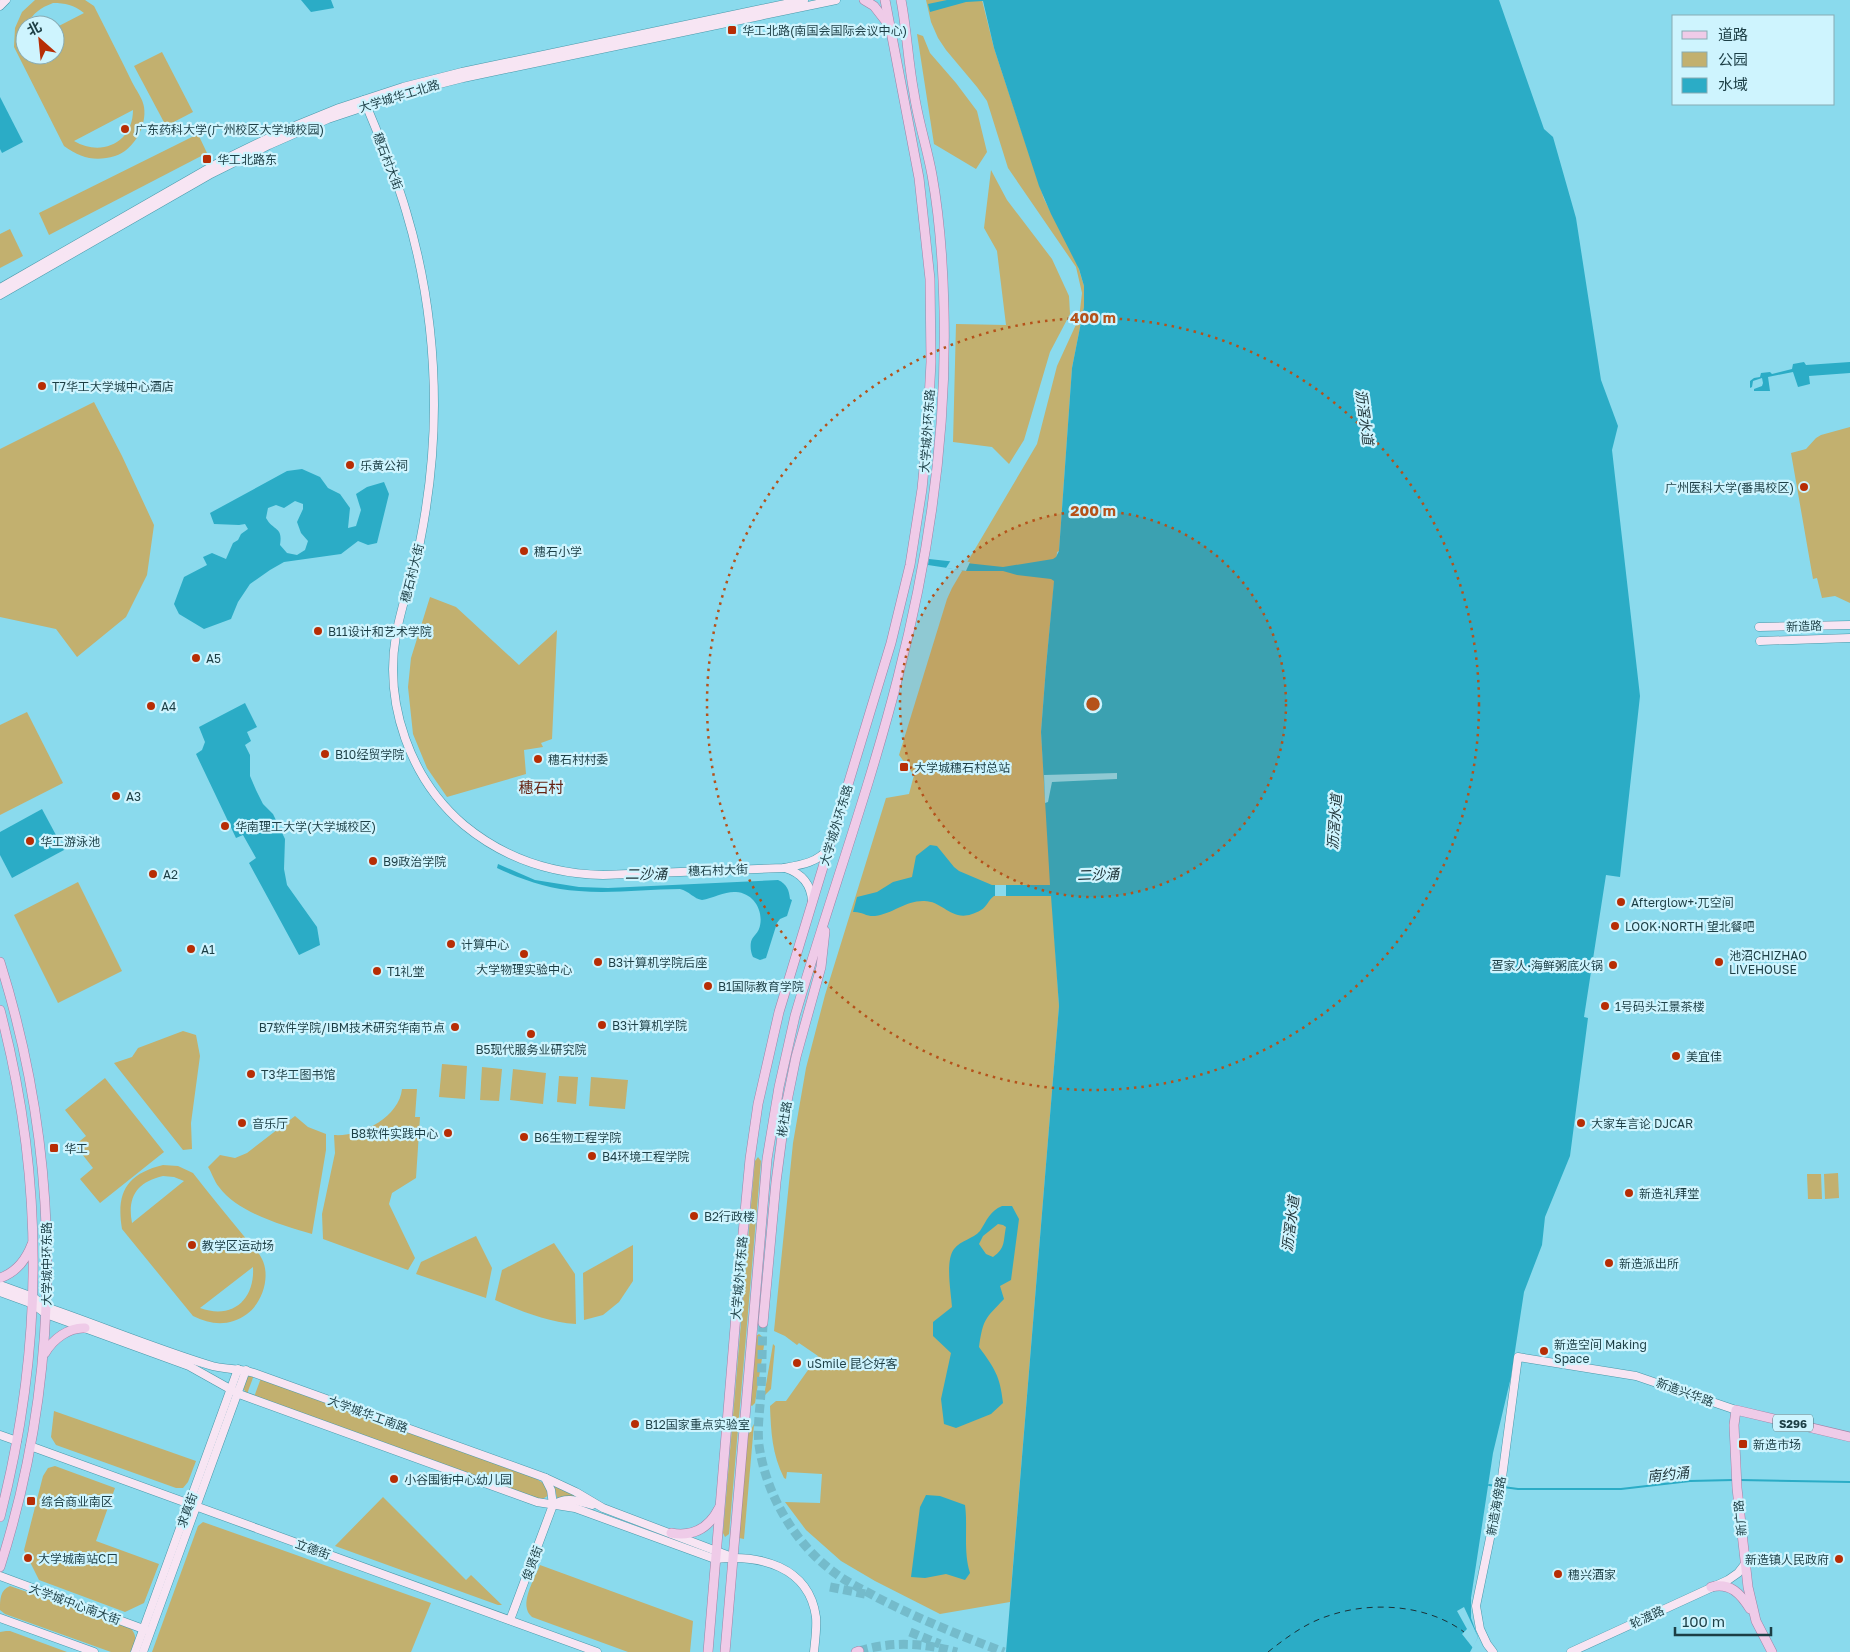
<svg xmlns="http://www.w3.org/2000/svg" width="1850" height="1652" font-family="'Golos Text','Noto Sans SC',sans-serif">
	<rect width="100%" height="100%" fill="#8adaed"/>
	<g fill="#c2b06f" fill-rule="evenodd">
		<path d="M35,0H85L94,6C107,32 120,57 132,82C136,90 143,99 144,107C147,126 134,150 115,156C95,162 81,158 64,146L14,47L15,28L22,12ZM53,3C65,3 74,5 84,13L55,28V55H25V25H27C33,13 40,8 53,3ZM133,110C133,143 101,157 74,141Z"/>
		<path d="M926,0H982L994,48L1044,199L1077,263L1084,286V307L1072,368L1059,551L1057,552L1046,667L1041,732L1059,1006L1010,1602L940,1614L875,1581L841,1561L806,1530L785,1502L820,1503L822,1474L787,1472L786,1479L784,1478C772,1454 771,1432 770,1406L776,1401H786L818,1356L799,1343L797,1345L785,1336L774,1331L793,1143L806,1068L825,995L886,798L909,794L914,775L899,755L947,599L952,588L1037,444L1057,366L1079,318L1082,293L1076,267L1008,168L987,101L977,87L946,50L938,38L931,22Z"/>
		<polygon points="917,34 923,36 930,53 956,83 977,111 987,152 976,169 934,144"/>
		<polygon points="162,52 193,112 166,126 134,66"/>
		<polygon points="198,134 207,153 49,235 39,213"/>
		<polygon points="991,170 1007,200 1052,259 1069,296 1070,314 1050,352 1024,440 1009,464 992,447 953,442 956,324 1006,325 997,251 984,228"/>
		<polygon points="10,229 23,256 0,268 0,234"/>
		<polygon points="94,402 122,456 154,525 147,575 126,617 77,657 56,629 0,617 0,449"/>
		<polygon points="1850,427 1850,603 1835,596 1822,598 1817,578 1813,579 1791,453 1806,449 1816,438 1821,435"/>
		<polygon points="430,597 456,607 519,665 557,630 552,739 541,743 543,747 524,750 526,774 447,797 427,768 413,734 408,687 411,658"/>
		<polygon points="27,712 63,783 0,815 0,725"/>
		<polygon points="78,882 122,971 58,1003 14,915"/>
		<polygon points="183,1031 196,1035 200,1056 191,1123 192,1149 183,1150 114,1063 132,1057 138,1048"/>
		<polygon points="442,1064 467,1066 465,1099 439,1097"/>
		<polygon points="482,1067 502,1069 499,1101 480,1100"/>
		<polygon points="513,1069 546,1073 543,1104 510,1100"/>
		<polygon points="559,1076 578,1077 576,1104 557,1102"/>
		<polygon points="591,1077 628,1080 625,1109 589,1106"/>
		<polygon points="105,1078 164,1152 100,1203 80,1179 93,1168 75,1145 86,1136 65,1110"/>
		<path d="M402,1089H417L415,1117H420L416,1178L392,1193L389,1204L415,1258L408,1270L323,1239L322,1214L335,1153L334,1135C360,1137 399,1118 402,1089Z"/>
		<path d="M295,1116L308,1127L326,1134V1150L312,1234C282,1225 238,1213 219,1187C214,1181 212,1173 208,1167L220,1155L235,1158L247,1153Z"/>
		<polygon points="758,1157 761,1161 729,1534 725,1537 723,1533 752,1194 755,1161"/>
		<path d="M163,1165L178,1166L193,1173C209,1194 226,1214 243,1235C249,1243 258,1251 262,1259C271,1277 262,1303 247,1314C229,1327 211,1325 193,1316L122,1229C116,1193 126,1174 163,1165ZM163,1176L174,1177L184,1181L132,1223C127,1197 137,1182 163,1176ZM253,1267C255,1299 233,1320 200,1308Z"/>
		<polygon points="1838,1173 1839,1198 1825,1199 1824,1174"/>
		<polygon points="1807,1174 1821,1174 1822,1199 1808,1199"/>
		<polygon points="476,1236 492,1268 486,1298 416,1274 421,1262"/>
		<path d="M554,1243L575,1274L576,1324C547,1322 521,1311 495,1300L502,1270Z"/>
		<polygon points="633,1245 633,1281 619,1302 603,1315 584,1320 583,1273"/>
		<polygon points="759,1334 765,1339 755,1403 752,1406 750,1405 756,1336"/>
		<polygon points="773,1344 775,1346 771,1389 764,1396"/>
		<polygon points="254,1375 247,1394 243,1388 246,1377"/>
		<polygon points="261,1378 532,1476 546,1485 549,1495 541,1500 254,1397"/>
		<polygon points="54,1411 196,1461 188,1482 183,1488 176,1488 56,1445 51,1437"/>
		<polygon points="754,1424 744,1539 739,1538 748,1435"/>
		<polygon points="55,1466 115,1488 96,1541 159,1564 144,1603 125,1612 39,1580 24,1550 43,1476 48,1468"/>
		<polygon points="554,1485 579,1496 578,1497 567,1496 557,1498"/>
		<polygon points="383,1497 466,1580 471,1575 502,1605 498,1605 335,1546"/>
		<polygon points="203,1522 431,1603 411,1652 152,1652 198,1526"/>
		<path d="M540,1565L693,1621L690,1652H628L532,1617C518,1605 534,1580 540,1565Z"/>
		<path d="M10,1586L130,1628C138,1635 135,1641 132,1650L130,1652H111L5,1614L0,1610C0,1599 0,1590 10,1586Z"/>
		<polygon points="6,1631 10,1631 67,1652 0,1652 0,1632"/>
	</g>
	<g fill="#2bacc6" fill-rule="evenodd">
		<polygon points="301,0 331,0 334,8 311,12"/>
		<path d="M947,0H1499L1544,129L1553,137L1576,218L1601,380L1618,426L1612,450L1640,696L1620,877L1606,875L1584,1017L1588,1018L1570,1156L1545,1217L1542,1245L1524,1292L1511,1377L1493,1453L1471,1598V1618L1478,1637L1470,1652H1006L1059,1006L1051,896H994C988,900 987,907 981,910C952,927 945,900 923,901C905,901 892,914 875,916C867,917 861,911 853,912L857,897L877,892L893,882L912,877L916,856L930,845L937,846L954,867L959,871L992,885H1050L1041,732L1046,667L1054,581L1051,579L1017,575L1003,571H967L928,565L929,559L1003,567L1053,559L1056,557L1059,551L1072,368L1084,307V286L1079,269L1051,214L1039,186L994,48L983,1L966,2L930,12L928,4Z"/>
		<polygon points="0,97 23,142 2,153 0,149"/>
		<polygon points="1804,362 1806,365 1850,362 1850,373 1809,376 1810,384 1798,387 1793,372 1768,377 1770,391 1754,391 1754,389 1762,386 1763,383 1762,378 1753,381 1752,387 1750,388 1750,381 1754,378 1760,377 1761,373 1770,372 1772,374 1792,369 1793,364"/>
		<path d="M302,469L320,477L328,488L340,494L350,508L348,528L356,526L361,510L356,494L367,487L384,482L389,494L377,543L368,545L358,541L341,554L284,562L270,570L250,584L238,602L231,619L204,629L179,614L174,604L184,577L207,565L203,557L212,553L226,559L233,543L238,540L241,534L248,529L245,524L239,525L214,524L210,513L287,471ZM295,501L303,504V509L297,522L301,533L308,541L305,550L297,555L287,553L280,545C283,526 274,532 266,518L268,508L276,505L284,508Z"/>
		<polygon points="245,703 257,727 247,732 251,741 245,745 250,755 250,776 256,790 263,804 273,814 285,839 284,869 287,885 317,927 320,945 299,955 249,863 256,858 243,835 236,838 196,754 202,750 205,742 199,727"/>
		<polygon points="42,809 64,850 12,878 0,855 0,832"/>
		<path d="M498,864L535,880L579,887L608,888L778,880C787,884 789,890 790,899L792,900L787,916L780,919L777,923L766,958L760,960L753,957C751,953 750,947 751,942C752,937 757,934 759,929C765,912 754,893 736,892C726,891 713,898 702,900C694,899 689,891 680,889C646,889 612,894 579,891C549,889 523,880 497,868Z"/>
		<path d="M1002,1206H1012L1019,1219L1011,1280L1000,1286L1004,1299C985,1319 983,1319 979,1347C995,1369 1000,1376 1003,1403L991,1414L956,1428L944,1424L941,1399L951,1353L933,1336V1322L952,1307C951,1292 945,1261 954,1249C961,1240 973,1239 980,1231C987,1220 990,1211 1002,1206ZM998,1224L1003,1225L1006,1227C1003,1241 1006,1248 993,1257L986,1254L979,1244L983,1236Z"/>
		<path d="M926,1495L940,1496L965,1505C968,1527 963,1551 970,1573L965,1580L946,1574L925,1578L911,1577L920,1507Z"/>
	</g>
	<g fill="#8adaed">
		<polygon points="951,560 961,561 970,562 966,571 946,568"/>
		<polygon points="1117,773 1117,779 1052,782 1048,802 1045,803 1044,775"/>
		<rect x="995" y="885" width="11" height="11"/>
		<polygon points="1464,1607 1478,1637 1473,1648 1462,1634 1467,1629 1457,1611"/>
	</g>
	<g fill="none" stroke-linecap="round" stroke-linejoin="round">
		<g stroke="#2bacc6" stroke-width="2">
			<polyline points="1740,1480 1850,1482"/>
			<polyline points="1489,1485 1498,1486"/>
			<polyline points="1503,1487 1518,1489 1621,1489 1690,1481 1733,1480"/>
		</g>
		<path stroke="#1c3136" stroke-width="1" stroke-dasharray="6 5" stroke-linecap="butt" d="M1268,1652C1287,1637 1307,1622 1331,1615C1373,1601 1428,1605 1464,1632"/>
		<g stroke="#74bbcb" stroke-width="9" stroke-dasharray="9 4.5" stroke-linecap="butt">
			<path d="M763,1323C762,1346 762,1369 761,1392C760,1410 757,1427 759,1445C766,1495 795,1544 835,1573C848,1583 864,1590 878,1598C919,1619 961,1636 1004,1652"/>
			<polyline points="830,1587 865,1594"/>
			<polyline points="910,1632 940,1644"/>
			<path d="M859,1651C892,1641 923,1643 957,1652"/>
		</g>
		<defs>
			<g id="secondary">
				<polyline points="0,6 6,0"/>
				<path d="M364,100C379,136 395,173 406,211C425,274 434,340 434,405C434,451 429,497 420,542C413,573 402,603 396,635C384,704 410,779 464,825C504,858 552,874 603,875L783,868C801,865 817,863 829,848"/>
				<polyline points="0,288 225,159 285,130 339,108 403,87 462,72 804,0"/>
				<polyline points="0,295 209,175 269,145 328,119 367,106 404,93 463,78 836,0"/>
				<polyline points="1759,627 1850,625"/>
				<polyline points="1760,641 1850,638"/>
				<path d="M785,868C801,873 811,884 812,901"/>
				<path d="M0,1285L33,1297L46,1307C101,1326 154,1348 209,1365C224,1370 239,1368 254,1373L546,1478L576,1492L603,1508L732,1557"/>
				<path d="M0,1292L33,1304L46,1314L189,1366L239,1394L537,1502L575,1508L715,1559C759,1554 809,1566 816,1617C817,1629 815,1641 814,1652"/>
				<polyline points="0,1435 17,1441"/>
				<polyline points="30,1446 597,1652"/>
				<path d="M553,1505C566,1496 578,1501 592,1505"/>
				<polyline points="0,1576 146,1630"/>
				<polyline points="0,1618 94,1652"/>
				<polyline points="510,1620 553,1505 551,1490 545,1478"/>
				<polyline points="135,1652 238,1369"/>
				<polyline points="143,1652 246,1370"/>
				<polyline points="1493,1652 1487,1644 1480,1629 1476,1606 1501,1485 1518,1357 1636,1376 1736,1410"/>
				<polyline points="1571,1652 1728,1580 1738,1573 1745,1564"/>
			</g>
			<g id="primary">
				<polyline points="864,0 874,6 888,24"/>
				<path d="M0,962C62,1159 63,1370 0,1567"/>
				<path d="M0,1010C45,1180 44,1347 0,1517"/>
				<path d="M0,1278C17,1272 26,1260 32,1244"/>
				<polyline points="763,1323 776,1182 786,1106 796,1057 821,967 825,931"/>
				<path d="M45,1353C53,1339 69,1327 85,1328"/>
				<path d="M671,1533C693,1537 709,1528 719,1508"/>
				<path d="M1711,1587C1730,1582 1741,1594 1750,1609"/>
				<polyline points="708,1652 741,1255 750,1159 758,1104 779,1012 891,643 910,565 922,489 927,438 931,362 930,279 919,178 885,0"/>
				<path d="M725,1652L767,1159L779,1087L795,1016C828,903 869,791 898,677C929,557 947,434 944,310C943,264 940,219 932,175C927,147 918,121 914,93C908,62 907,31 901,0"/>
				<polyline points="856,1652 859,1651"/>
				<polyline points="1772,1652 1756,1621 1748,1587 1737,1488 1734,1425 1736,1410 1850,1437"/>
			</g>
		</defs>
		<use href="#secondary" stroke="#4798a9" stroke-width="9"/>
		<use href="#primary" stroke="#9f83a5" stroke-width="10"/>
		<use href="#secondary" stroke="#f7e5f3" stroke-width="8"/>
		<use href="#primary" stroke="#efcbe8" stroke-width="9"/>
	</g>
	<circle cx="1093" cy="704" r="193" fill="#b5521a" fill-opacity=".12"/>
	<g fill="none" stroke="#b5521a" stroke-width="2.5" stroke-dasharray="2.5 5">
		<circle cx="1093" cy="704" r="193"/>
		<circle cx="1093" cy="704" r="386"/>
	</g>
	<g fill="#b72d05" stroke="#cef4fe" stroke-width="2">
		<rect x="727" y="25" width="10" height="10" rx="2.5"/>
		<circle cx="125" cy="129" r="5"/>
		<rect x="202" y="154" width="10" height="10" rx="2.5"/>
		<circle cx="42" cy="386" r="5"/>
		<circle cx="350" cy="465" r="5"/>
		<circle cx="1804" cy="487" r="5"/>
		<circle cx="524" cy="551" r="5"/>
		<circle cx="318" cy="631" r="5"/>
		<circle cx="196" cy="658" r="5"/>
		<circle cx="151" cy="706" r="5"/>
		<circle cx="325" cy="754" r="5"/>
		<circle cx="538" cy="759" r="5"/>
		<rect x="899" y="762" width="10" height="10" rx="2.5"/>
		<circle cx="116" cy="796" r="5"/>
		<circle cx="225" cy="826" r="5"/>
		<circle cx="30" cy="841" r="5"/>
		<circle cx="373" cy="861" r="5"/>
		<circle cx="153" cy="874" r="5"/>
		<circle cx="1621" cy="902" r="5"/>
		<circle cx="1615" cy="926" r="5"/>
		<circle cx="451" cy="944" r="5"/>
		<circle cx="191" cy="949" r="5"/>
		<circle cx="524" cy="954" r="5"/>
		<circle cx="598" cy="962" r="5"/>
		<circle cx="1719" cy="962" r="5"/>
		<circle cx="1613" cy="965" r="5"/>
		<circle cx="377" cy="971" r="5"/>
		<circle cx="708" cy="986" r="5"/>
		<circle cx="1605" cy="1006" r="5"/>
		<circle cx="602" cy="1025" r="5"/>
		<circle cx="455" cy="1027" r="5"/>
		<circle cx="531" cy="1034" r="5"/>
		<circle cx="1676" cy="1056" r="5"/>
		<circle cx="251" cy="1074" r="5"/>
		<circle cx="242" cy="1123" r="5"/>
		<circle cx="1581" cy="1123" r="5"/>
		<circle cx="448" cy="1133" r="5"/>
		<circle cx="524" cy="1137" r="5"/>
		<rect x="49" y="1143" width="10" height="10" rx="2.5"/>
		<circle cx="592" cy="1156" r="5"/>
		<circle cx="1629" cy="1193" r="5"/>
		<circle cx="694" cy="1216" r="5"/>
		<circle cx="192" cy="1245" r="5"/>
		<circle cx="1609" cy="1263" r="5"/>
		<circle cx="1544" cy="1351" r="5"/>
		<circle cx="797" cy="1363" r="5"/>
		<circle cx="635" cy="1424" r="5"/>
		<rect x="1738" y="1439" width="10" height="10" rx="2.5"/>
		<circle cx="394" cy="1479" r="5"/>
		<rect x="26" y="1496" width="10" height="10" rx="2.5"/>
		<circle cx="28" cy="1558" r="5"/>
		<circle cx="1839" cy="1559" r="5"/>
		<circle cx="1558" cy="1574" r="5"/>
	</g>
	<g text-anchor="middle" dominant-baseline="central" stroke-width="4.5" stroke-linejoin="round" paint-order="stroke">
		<rect fill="#cef4fe" stroke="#51757c" stroke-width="1" x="1773" y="1414.5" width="40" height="17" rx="4"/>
		<g font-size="11" font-weight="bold" fill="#1c3e45">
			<text x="1793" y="1423">S296</text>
		</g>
		<g font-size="12" fill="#1c3e45" stroke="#cef4fe" text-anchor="start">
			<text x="742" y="30">华工北路(南国会国际会议中心)</text>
			<text x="135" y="129">广东药科大学(广州校区大学城校园)</text>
			<text x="217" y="159">华工北路东</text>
			<text x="52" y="386">T7华工大学城中心酒店</text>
			<text x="360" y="465">乐黄公祠</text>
			<text x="1794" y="487" text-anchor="end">广州医科大学(番禺校区)</text>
			<text x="534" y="551">穗石小学</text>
			<text x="328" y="631">B11设计和艺术学院</text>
			<text x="206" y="658">A5</text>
			<text x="161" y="706">A4</text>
			<text x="335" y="754">B10经贸学院</text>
			<text x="548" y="759">穗石村村委</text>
			<text x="914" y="767">大学城穗石村总站</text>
			<text x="126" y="796">A3</text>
			<text x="235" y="826">华南理工大学(大学城校区)</text>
			<text x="40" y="841">华工游泳池</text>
			<text x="383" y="861">B9政治学院</text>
			<text x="163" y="874">A2</text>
			<text x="1631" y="902">Afterglow+·兀空间</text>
			<text x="1625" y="926">LOOK·NORTH 望北餐吧</text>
			<text x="461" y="944">计算中心</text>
			<text x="201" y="949">A1</text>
			<text x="1729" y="955">池沼CHIZHAO<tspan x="1729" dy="14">LIVEHOUSE</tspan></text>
			<text x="608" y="962">B3计算机学院后座</text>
			<text x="1603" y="965" text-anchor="end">疍家人·海鲜粥底火锅</text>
			<text x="524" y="969" text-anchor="middle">大学物理实验中心</text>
			<text x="387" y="971">T1礼堂</text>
			<text x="718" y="986">B1国际教育学院</text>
			<text x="1615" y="1006">1号码头江景茶楼</text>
			<text x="612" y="1025">B3计算机学院</text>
			<text x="445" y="1027" text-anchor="end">B7软件学院/IBM技术研究华南节点</text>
			<text x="531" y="1049" text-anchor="middle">B5现代服务业研究院</text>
			<text x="1686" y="1056">美宜佳</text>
			<text x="261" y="1074">T3华工图书馆</text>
			<text x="252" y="1123">音乐厅</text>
			<text x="1591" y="1123">大家车言论 DJCAR</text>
			<text x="438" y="1133" text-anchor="end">B8软件实践中心</text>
			<text x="534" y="1137">B6生物工程学院</text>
			<text x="64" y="1148">华工</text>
			<text x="602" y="1156">B4环境工程学院</text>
			<text x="1639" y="1193">新造礼拜堂</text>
			<text x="704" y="1216">B2行政楼</text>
			<text x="202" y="1245">教学区运动场</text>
			<text x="1619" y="1263">新造派出所</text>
			<text x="1554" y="1344">新造空间 Making<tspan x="1554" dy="14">Space</tspan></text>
			<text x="807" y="1363">uSmile 昆仑好客</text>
			<text x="645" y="1424">B12国家重点实验室</text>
			<text x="1753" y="1444">新造市场</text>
			<text x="404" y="1479">小谷围街中心幼儿园</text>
			<text x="41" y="1501">综合商业南区</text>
			<text x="38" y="1558">大学城南站C口</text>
			<text x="1829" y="1559" text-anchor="end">新造镇人民政府</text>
			<text x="1568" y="1574">穗兴酒家</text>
		</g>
		<g font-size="12" fill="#1c3e45" stroke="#cef4fe">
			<text transform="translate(399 96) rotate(-17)">大学城华工北路</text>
			<text transform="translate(388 161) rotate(69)">穗石村大街</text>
			<text transform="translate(927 431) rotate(-86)">大学城外环东路</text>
			<text transform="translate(412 573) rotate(-76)">穗石村大街</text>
			<text transform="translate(1804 626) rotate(-2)">新造路</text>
			<text transform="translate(836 825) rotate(-73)">大学城外环东路</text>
			<text transform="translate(718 870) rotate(-2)">穗石村大街</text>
			<text transform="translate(784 1119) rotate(-81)">彬社路</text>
			<text transform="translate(46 1264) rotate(-90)">大学城中环东路</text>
			<text transform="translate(739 1278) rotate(-85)">大学城外环东路</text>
			<text transform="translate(1685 1392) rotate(20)">新造兴华路</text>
			<text transform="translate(368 1414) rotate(20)">大学城华工南路</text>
			<text transform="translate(1496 1506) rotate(-80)">新造海傍路</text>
			<text transform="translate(187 1510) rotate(-70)">求真街</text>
			<text transform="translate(1740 1518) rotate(-96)">新广路</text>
			<text transform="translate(313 1549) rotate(20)">立德街</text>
			<text transform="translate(532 1563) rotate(-69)">俊贤街</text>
			<text transform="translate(75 1604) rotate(20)">大学城中心南大街</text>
			<text transform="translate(1647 1617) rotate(-25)">轮渡路</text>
		</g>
		<g font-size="14" font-style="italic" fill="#1c3136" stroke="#cef4fe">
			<text transform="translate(1365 417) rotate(82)">沥滘水道</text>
			<text transform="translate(1334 822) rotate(-86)">沥滘水道</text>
			<text x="646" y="873">二沙涌</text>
			<text transform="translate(1098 874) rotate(-2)">二沙涌</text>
			<text transform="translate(1290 1224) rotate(-83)">沥滘水道</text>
			<text transform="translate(1668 1474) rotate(-6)">南约涌</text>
		</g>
		<g font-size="15" fill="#662414" stroke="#cef4fe">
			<text x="541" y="787">穗石村</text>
		</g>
	</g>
	<circle cx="1093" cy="704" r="8" fill="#b5521a" stroke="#cef4fe" stroke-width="2.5"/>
	<g font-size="15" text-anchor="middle" font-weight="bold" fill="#b5521a" stroke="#cef4fe" stroke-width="4.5" stroke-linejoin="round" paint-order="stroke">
		<text x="1093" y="323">400 m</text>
		<text x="1093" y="516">200 m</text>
	</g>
	<rect x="1672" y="15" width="162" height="90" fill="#cef4fe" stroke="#87abb4"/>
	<rect x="1682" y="31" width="25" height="8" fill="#efcbe8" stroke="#87abb4"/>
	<text x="1718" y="40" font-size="15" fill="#1c3e45">道路</text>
	<rect x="1682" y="52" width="25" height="15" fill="#c2b06f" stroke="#87abb4"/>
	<text x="1718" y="65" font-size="15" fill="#1c3e45">公园</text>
	<rect x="1682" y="78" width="25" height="15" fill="#2bacc6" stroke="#87abb4"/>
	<text x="1718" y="90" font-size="15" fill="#1c3e45">水域</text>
	<g transform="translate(40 40) rotate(333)"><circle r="24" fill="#cef4fe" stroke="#87abb4"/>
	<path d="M0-4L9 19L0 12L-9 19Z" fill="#b72d05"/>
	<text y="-8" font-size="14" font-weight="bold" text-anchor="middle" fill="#1c3e45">北</text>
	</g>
	<path d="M1675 1627v8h96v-8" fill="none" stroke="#1c3e45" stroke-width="2.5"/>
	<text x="1682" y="1627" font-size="15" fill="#1c3e45" stroke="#cef4fe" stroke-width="4" paint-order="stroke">100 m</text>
</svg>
